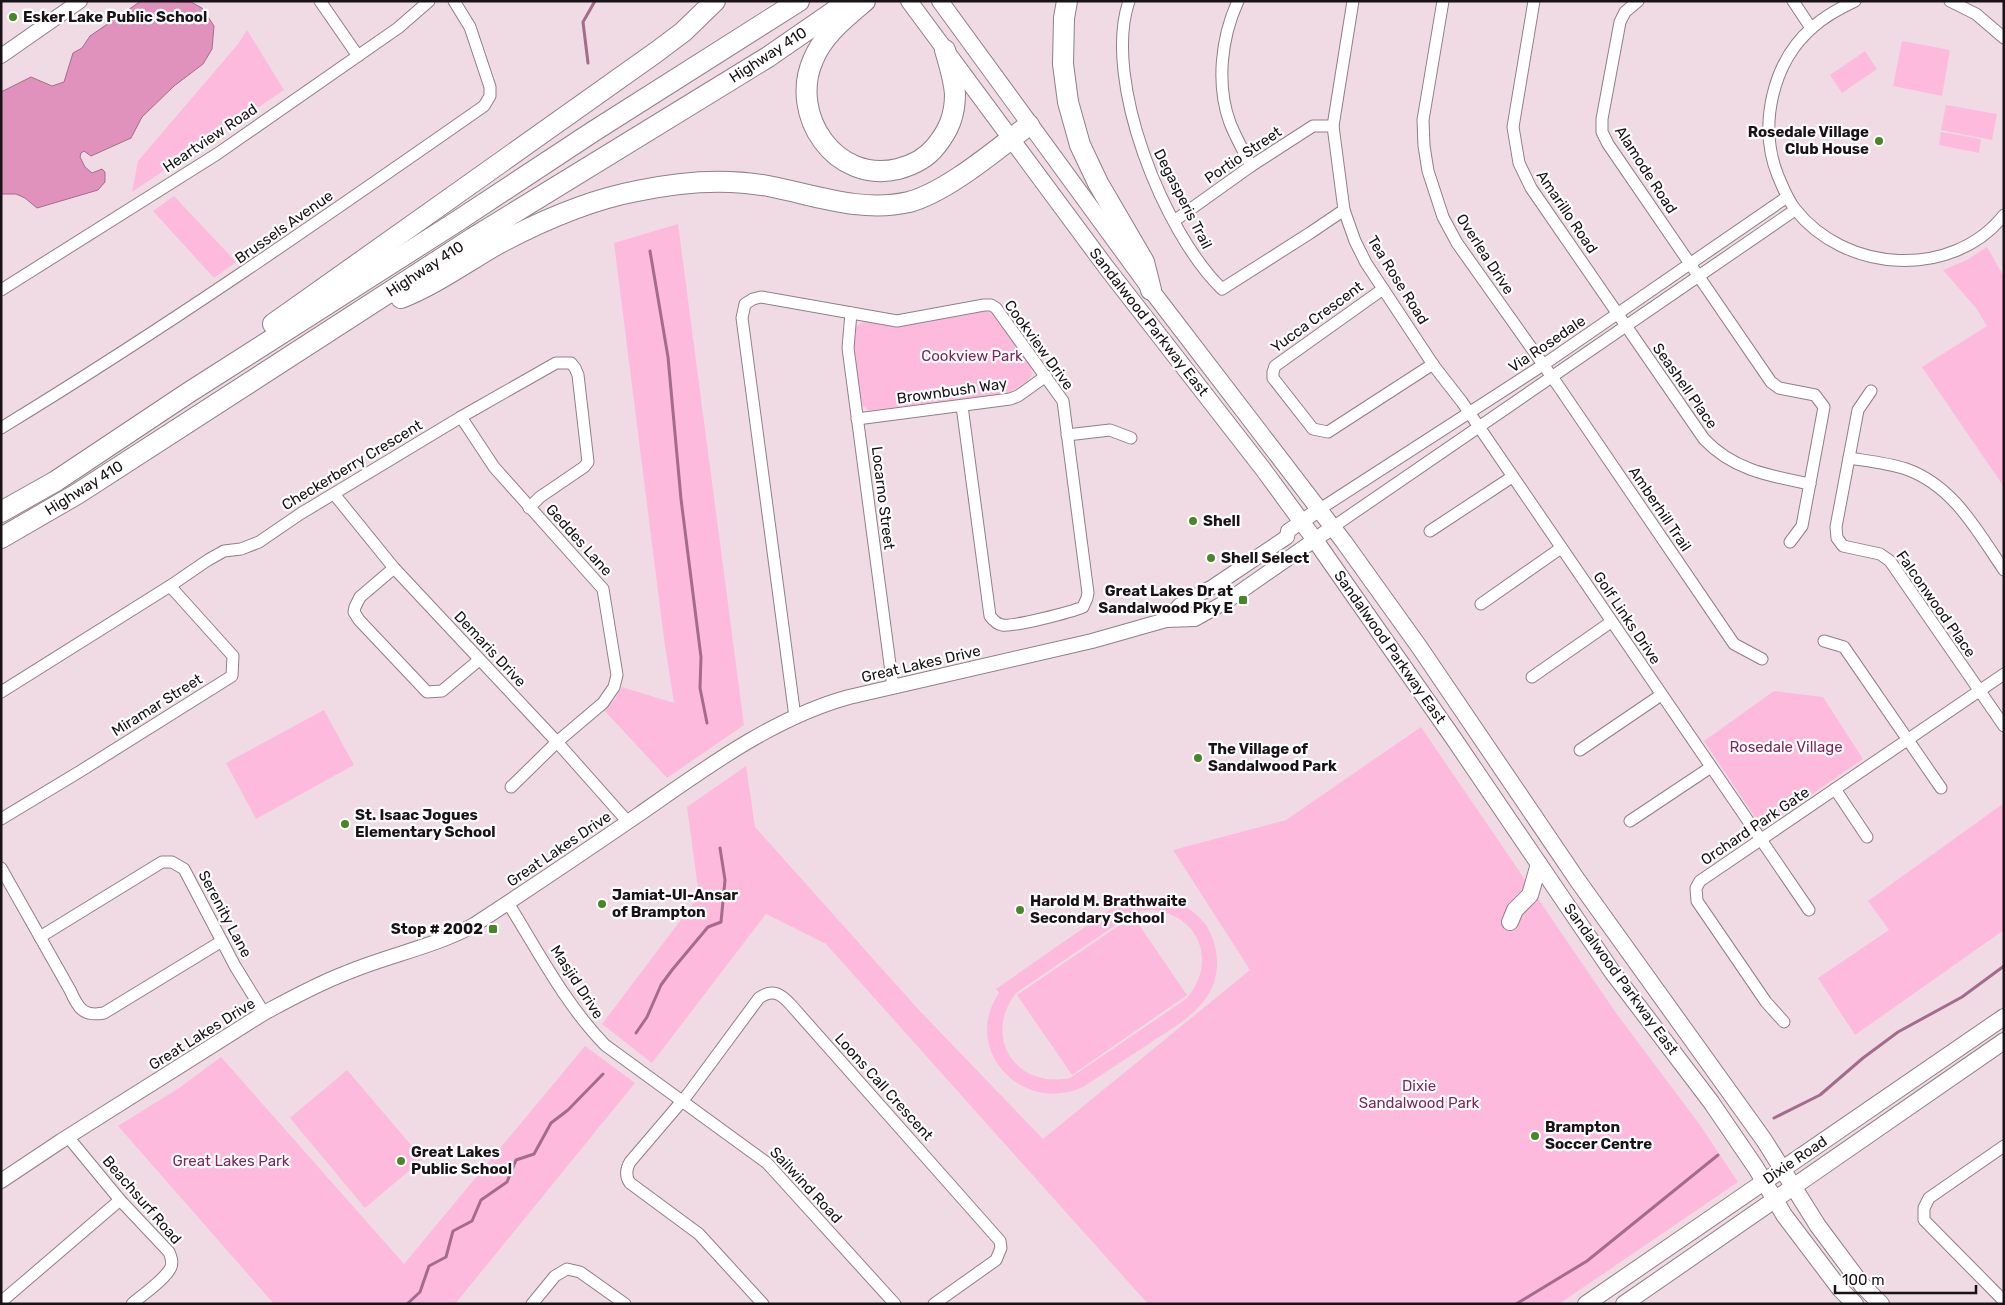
<svg xmlns="http://www.w3.org/2000/svg" width="2005" height="1305" font-family="Rubik,sans-serif">
	<rect width="100%" height="100%" fill="#f0dbe5"/>
	<g fill="#febadd" fill-rule="evenodd">
		<polygon points="247,30 284,90 132,192 138,161 238,44"/>
		<polygon points="1902,41 1950,50 1942,96 1893,86"/>
		<polygon points="1865,51 1877,69 1842,93 1830,75"/>
		<polygon points="1946,105 1997,114 1992,140 1941,130"/>
		<polygon points="1941,132 1981,139 1979,153 1939,145"/>
		<polygon points="174,196 236,262 214,278 153,211"/>
		<polygon points="678,224 744,725 667,778 604,710 615,699 622,687 674,703 664,639 614,243"/>
		<polygon points="1987,247 2004,277 2004,487 1922,367 1987,326 1976,308 1943,270 1967,260"/>
		<path d="M987,311L994,315L1031,366L1032,375L1027,381L1009,393L873,410H868L863,406C859,394 851,340 855,329C857,325 860,323 864,322L903,326Z"/>
		<polygon points="1774,691 1823,697 1863,759 1770,823 1765,824 1757,820 1704,741"/>
		<polygon points="324,710 354,765 256,819 226,763"/>
		<polygon points="1421,727 1616,1013 1700,1125 1738,1182 1559,1304 1148,1304 826,944 766,914 652,1063 602,1024 699,896 687,807 746,766 755,827 918,1009 1043,1139 1250,970 1173,850 1286,820"/>
		<polygon points="2004,803 2004,930 1855,1035 1818,978 1889,930 1868,901"/>
		<path d="M1138,890L1143,897C1166,896 1192,905 1206,925C1213,936 1217,949 1217,962C1218,1005 1178,1024 1147,1045C1126,1059 1104,1073 1083,1087C1023,1115 960,1050 999,993L996,989ZM1151,910C1200,914 1218,963 1186,999L1070,1078C1016,1089 982,1037 1016,993L1129,916L1141,911Z"/>
		<polygon points="1133,916 1187,995 1072,1075 1017,995"/>
		<polygon points="585,1046 635,1083 455,1304 274,1304 118,1126 179,1088 221,1057 404,1264"/>
		<polygon points="347,1070 423,1159 365,1208 290,1118"/>
	</g>
	<polygon fill="#e092bc" stroke="#a46c8a" points="141,1 191,2 202,8 214,26 212,49 203,64 174,86 142,117 131,138 91,156 84,151 81,153 80,157 85,167 92,173 102,169 105,172 105,182 98,190 37,208 25,198 16,194 1,194 1,92 31,77 52,86 64,82 73,53 82,48 90,36"/>
	<g fill="none" stroke-linecap="round" stroke-linejoin="round">
		<g stroke="#a46c8a" stroke-width="3">
			<polyline points="588,63 583,22 595,1"/>
			<polyline points="650,251 668,357 681,499 701,657 700,688 707,723"/>
			<polyline points="636,1033 647,1017 661,985 672,970 708,927 721,922 725,880 720,848"/>
			<polyline points="1774,1118 1820,1095 1863,1058 1898,1032 1962,997 2004,966"/>
			<polyline points="407,1304 420,1292 429,1266 446,1257 453,1231 472,1221 481,1200 507,1182 516,1160 534,1154 551,1123 568,1110 603,1074"/>
			<polyline points="1516,1304 1587,1261 1718,1155"/>
		</g>
		<defs>
			<g id="minor">
				<polyline points="320,1 358,56"/>
				<path d="M1129,1C1102,80 1164,233 1222,289L1310,233L1344,210"/>
				<path d="M1238,1C1221,38 1216,85 1230,123C1236,138 1244,152 1251,166"/>
				<polyline points="1353,1 1333,126 1344,210 1355,241 1366,263 1434,366 1462,402 1809,910"/>
				<polyline points="1443,1 1423,120 1424,146 1428,171 1443,217 1457,243 1557,384 1734,644 1762,659"/>
				<path d="M1534,1L1513,127L1519,163L1531,188L1704,439C1733,470 1770,476 1810,484"/>
				<polyline points="1638,1 1625,12 1620,22 1602,119 1602,132 1608,144 1771,382 1779,388 1815,395 1824,407 1802,526 1790,542"/>
				<polyline points="1793,1 1811,28"/>
				<path d="M1855,1C1840,8 1825,16 1813,27C1772,62 1758,126 1778,176C1783,187 1787,199 1795,209C1845,273 1952,280 2004,215"/>
				<polyline points="1950,1 1976,14 2004,38"/>
				<polyline points="1174,221 1251,166 1313,126 1333,126"/>
				<polyline points="1383,289 1275,366 1273,372 1273,378 1313,429 1328,432 1433,364"/>
				<polyline points="1,290 217,154 398,28 429,1"/>
				<polyline points="851,313 848,348 893,687"/>
				<polyline points="1871,391 1858,410 1836,527 1837,538 1843,546 1880,554 1890,561 2004,726"/>
				<polyline points="461,417 494,467 603,589 617,675 614,687 603,703 557,742 511,787"/>
				<polyline points="857,419 1010,399 1018,396 1046,376"/>
				<path d="M1,428C167,327 325,217 484,106L490,96V87L470,27L454,1"/>
				<polyline points="1067,435 1110,430 1131,438"/>
				<path d="M1849,458C1868,461 1888,463 1906,469C1954,486 1977,531 2004,570"/>
				<polyline points="334,494 394,568 557,742 628,822"/>
				<polyline points="1320,509 1543,365 1787,197"/>
				<polyline points="1333,527 1795,210"/>
				<polyline points="1430,531 1512,477"/>
				<polyline points="394,568 360,597 355,607 354,612 359,620 427,692 442,691 479,660"/>
				<polyline points="1481,604 1561,548"/>
				<polyline points="1824,641 1844,647 1941,788"/>
				<polyline points="1532,677 1611,622"/>
				<polyline points="1,692 170,586 208,560 224,551 241,549 259,542 300,514 461,417 556,363 571,363 575,368 578,375 588,462 584,467 540,497 529,508"/>
				<path d="M795,717L742,318L745,304L753,299L761,297L897,321L984,305H991L996,308L1063,401L1088,593L1087,598L1083,607C1071,612 1014,627 1002,625C997,624 993,620 990,616L962,406"/>
				<polyline points="1580,750 1661,695"/>
				<polyline points="1835,789 1867,837"/>
				<polyline points="1,819 79,772 232,676 233,656 170,586"/>
				<polyline points="1630,821 1711,767"/>
				<path d="M1,868L70,990C78,1008 83,1017 104,1013L222,941"/>
				<path d="M508,903C538,951 565,1004 605,1045L767,1163L895,1304"/>
				<polyline points="40,937 162,862 172,862 184,869 235,966 264,1013"/>
				<polyline points="1784,1022 1766,1002 1697,901 1696,888 1700,881 2004,674"/>
				<path d="M68,1137L120,1200L169,1252C171,1257 173,1261 171,1267C166,1279 142,1295 132,1304"/>
				<polyline points="2004,1146 1929,1198 1924,1208 1924,1220 2004,1301"/>
				<polyline points="1,1302 120,1200"/>
				<polyline points="532,1304 555,1276 567,1269 580,1272 625,1304"/>
				<path d="M763,1304L699,1234L630,1183C625,1176 626,1169 630,1162L688,1094L759,998C773,988 781,994 791,1005L1000,1241L1001,1248L996,1260L934,1304"/>
			</g>
			<g id="tertiary">
				<polyline points="1,56 80,1"/>
				<polyline points="1166,620 1180,605 1214,586 1287,537 1288,531 1320,509"/>
				<path d="M1,1181L61,1141L264,1013C290,999 317,984 346,973C388,955 434,947 474,925C529,889 584,852 638,815C703,770 772,718 849,697L1092,641L1166,620L1195,619L1227,601L1333,527"/>
			</g>
			<g id="secondary">
				<polyline points="909,1 1106,267 1263,469 1315,540 1454,739 1613,973 1711,1102 1756,1168 1784,1215 1840,1289 1855,1304"/>
				<polyline points="940,1 1151,290 1344,542 1420,648 1578,881 1764,1140 1818,1226 1862,1285 1881,1304"/>
				<polyline points="1510,922 1515,910 1530,895 1539,864"/>
				<polyline points="1586,1304 2004,1017"/>
				<polyline points="1624,1304 2004,1041"/>
			</g>
			<g id="motorway">
				<path d="M865,1C845,18 823,35 813,60C789,115 835,184 898,169C913,165 926,159 936,146C949,130 955,115 955,94C954,79 949,64 945,50"/>
				<polyline points="1067,1 1064,18 1063,64 1068,102 1080,145 1098,183 1144,262 1151,290"/>
				<path d="M401,298C434,285 465,263 496,245C539,222 589,200 637,191C679,182 725,178 768,186C815,195 861,213 909,202C947,192 997,149 1029,125"/>
				<polyline points="273,324 655,53 683,32 715,1"/>
				<polyline points="1,512 56,481 188,393 456,222 594,131 799,1"/>
				<polyline points="1,538 77,494 473,238 768,57 849,1"/>
			</g>
		</defs>
		<use href="#minor" stroke="#927e88" stroke-width="13"/>
		<use href="#tertiary" stroke="#927e88" stroke-width="16"/>
		<use href="#secondary" stroke="#927e88" stroke-width="18"/>
		<use href="#motorway" stroke="#927e88" stroke-width="22"/>
		<use href="#minor" stroke="#fff" stroke-width="11"/>
		<use href="#tertiary" stroke="#fff" stroke-width="14"/>
		<use href="#secondary" stroke="#fff" stroke-width="16"/>
		<use href="#motorway" stroke="#fff" stroke-width="20"/>
	</g>
	<g fill="#488726" stroke="#fff" stroke-width="2">
		<circle cx="13" cy="17" r="5"/>
		<circle cx="1879" cy="141" r="5"/>
		<circle cx="1193" cy="521" r="5"/>
		<circle cx="1211" cy="558" r="5"/>
		<rect x="1238" y="595" width="10" height="10" rx="2.5"/>
		<circle cx="1198" cy="758" r="5"/>
		<circle cx="345" cy="824" r="5"/>
		<circle cx="602" cy="904" r="5"/>
		<circle cx="1020" cy="910" r="5"/>
		<rect x="488" y="924" width="10" height="10" rx="2.5"/>
		<circle cx="1535" cy="1136" r="5"/>
		<circle cx="401" cy="1161" r="5"/>
	</g>
	<g text-anchor="middle" dominant-baseline="central" stroke-width="4.5" stroke-linejoin="round" paint-order="stroke">
		<g font-size="15" font-weight="bold" fill="#191216" stroke="#fff" text-anchor="start">
			<text x="23" y="17">Esker Lake Public School</text>
			<text x="1869" y="132" text-anchor="end">Rosedale Village<tspan x="1869" dy="17">Club House</tspan></text>
			<text x="1203" y="521">Shell</text>
			<text x="1221" y="558">Shell Select</text>
			<text x="1233" y="591" text-anchor="end">Great Lakes Dr at<tspan x="1233" dy="17">Sandalwood Pky E</tspan></text>
			<text x="1208" y="749">The Village of<tspan x="1208" dy="17">Sandalwood Park</tspan></text>
			<text x="355" y="815">St. Isaac Jogues<tspan x="355" dy="17">Elementary School</tspan></text>
			<text x="612" y="895">Jamiat-Ul-Ansar<tspan x="612" dy="17">of Brampton</tspan></text>
			<text x="1030" y="901">Harold M. Brathwaite<tspan x="1030" dy="17">Secondary School</tspan></text>
			<text x="483" y="929" text-anchor="end">Stop # 2002</text>
			<text x="1545" y="1127">Brampton<tspan x="1545" dy="17">Soccer Centre</tspan></text>
			<text x="411" y="1152">Great Lakes<tspan x="411" dy="17">Public School</tspan></text>
		</g>
		<g font-size="15" fill="#191216" stroke="#fff">
			<text transform="translate(768 55) rotate(-33)">Highway 410</text>
			<text transform="translate(210 138) rotate(-34)">Heartview Road</text>
			<text transform="translate(1243 155) rotate(-34)">Portio Street</text>
			<text transform="translate(1646 170) rotate(57)">Alamode Road</text>
			<text transform="translate(1183 199) rotate(63)">Degasperis Trail</text>
			<text transform="translate(1567 212) rotate(56)">Amarillo Road</text>
			<text transform="translate(284 227) rotate(-35)">Brussels Avenue</text>
			<text transform="translate(1485 254) rotate(57)">Overlea Drive</text>
			<text transform="translate(425 269) rotate(-33)">Highway 410</text>
			<text transform="translate(1398 280) rotate(58)">Tea Rose Road</text>
			<text transform="translate(1317 317) rotate(-36)">Yucca Crescent</text>
			<text transform="translate(1149 322) rotate(52)">Sandalwood Parkway East</text>
			<text transform="translate(1547 344) rotate(-34)">Via Rosedale</text>
			<text transform="translate(1039 345) rotate(54)">Cookview Drive</text>
			<text transform="translate(1685 386) rotate(55)">Seashell Place</text>
			<text transform="translate(952 391) rotate(-8)">Brownbush Way</text>
			<text transform="translate(352 465) rotate(-31)">Checkerberry Crescent</text>
			<text transform="translate(84 488) rotate(-32)">Highway 410</text>
			<text transform="translate(883 498) rotate(83)">Locarno Street</text>
			<text transform="translate(1660 509) rotate(56)">Amberhill Trail</text>
			<text transform="translate(579 540) rotate(48)">Geddes Lane</text>
			<text transform="translate(1936 604) rotate(55)">Falconwood Place</text>
			<text transform="translate(1627 618) rotate(56)">Golf Links Drive</text>
			<text transform="translate(1390 647) rotate(55)">Sandalwood Parkway East</text>
			<text transform="translate(490 649) rotate(47)">Demaris Drive</text>
			<text transform="translate(921 664) rotate(-13)">Great Lakes Drive</text>
			<text transform="translate(157 705) rotate(-32)">Miramar Street</text>
			<text transform="translate(1755 826) rotate(-34)">Orchard Park Gate</text>
			<text transform="translate(559 849) rotate(-34)">Great Lakes Drive</text>
			<text transform="translate(225 914) rotate(62)">Serenity Lane</text>
			<text transform="translate(1621 979) rotate(54)">Sandalwood Parkway East</text>
			<text transform="translate(577 982) rotate(57)">Masjid Drive</text>
			<text transform="translate(202 1034) rotate(-32)">Great Lakes Drive</text>
			<text transform="translate(884 1087) rotate(48)">Loons Call Crescent</text>
			<text transform="translate(1795 1160) rotate(-34)">Dixie Road</text>
			<text transform="translate(806 1185) rotate(47)">Sailwind Road</text>
			<text transform="translate(142 1200) rotate(49)">Beachsurf Road</text>
		</g>
		<g font-size="15" fill="#7f265d" stroke="#fff">
			<text x="972" y="356">Cookview Park</text>
			<text x="1786" y="747">Rosedale Village</text>
			<text x="1419" y="1086">Dixie<tspan x="1419" dy="17">Sandalwood Park</tspan></text>
			<text x="231" y="1161">Great Lakes Park</text>
		</g>
	</g>
	<rect width="2005" height="1305" fill="none" stroke="#191216" stroke-width="5"/>
	<path d="M1835 1285v8h141v-8" fill="none" stroke="#191216" stroke-width="2.5"/>
	<text x="1842" y="1285" font-size="15" fill="#191216" stroke="#ffffff" stroke-width="4" paint-order="stroke">100 m</text>
</svg>
